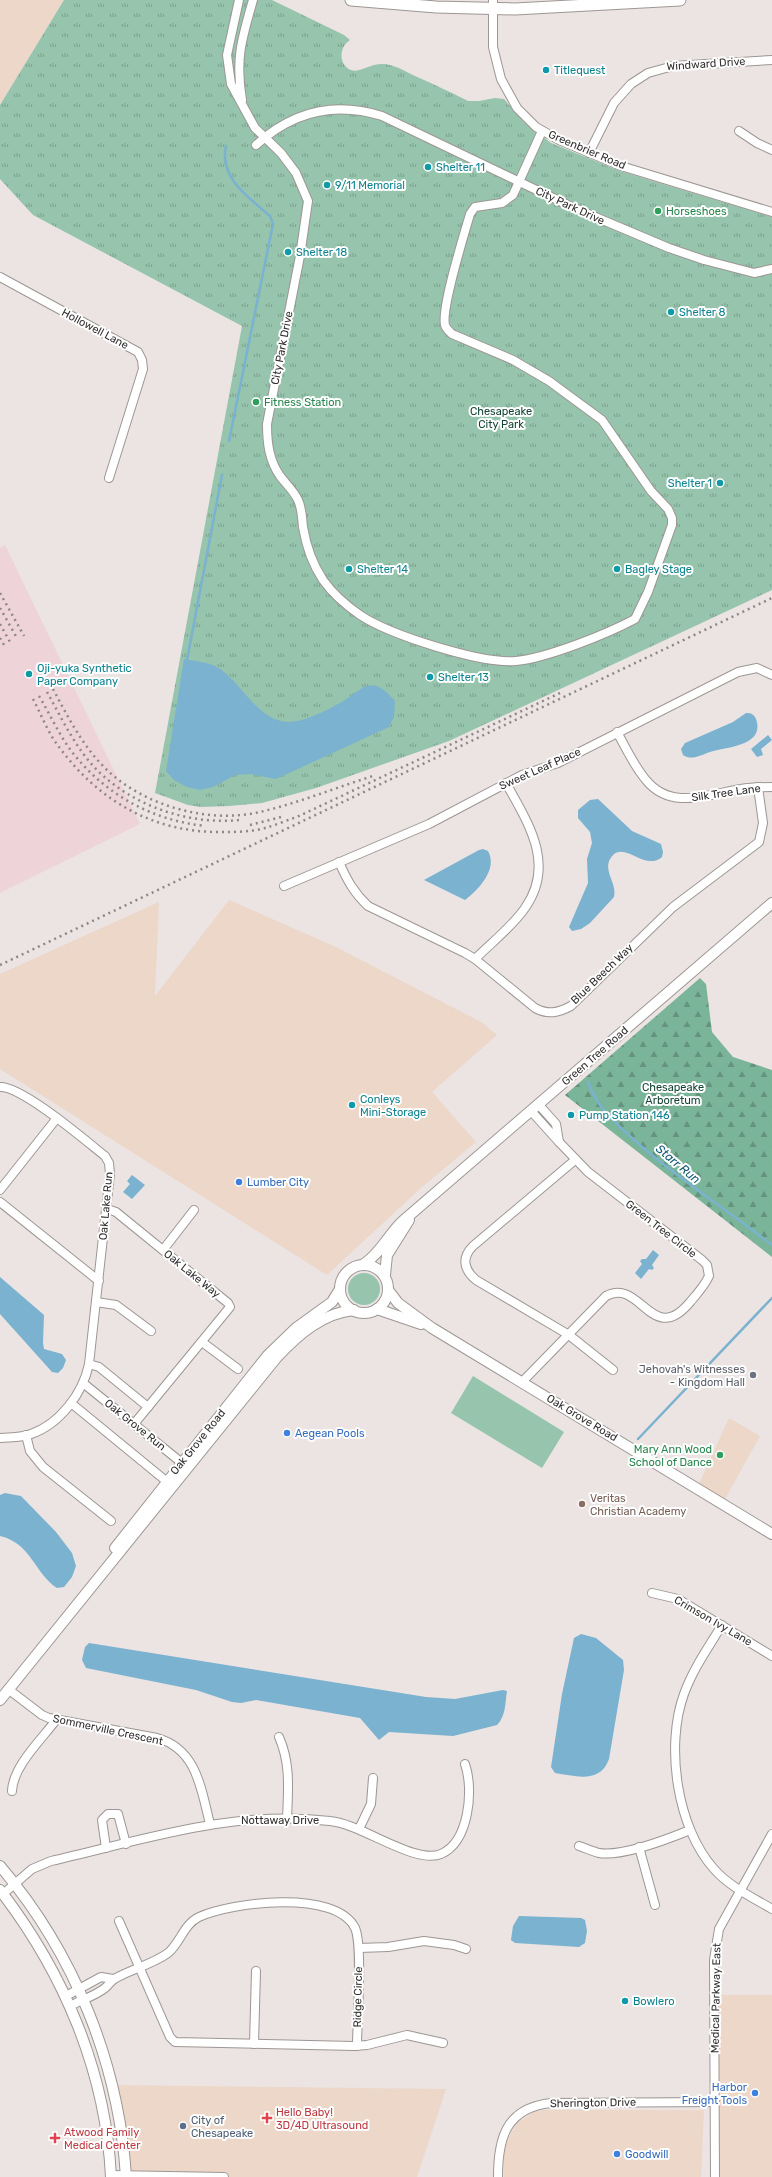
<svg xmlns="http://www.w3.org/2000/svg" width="772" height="2177" font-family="Rubik,sans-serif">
	<defs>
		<pattern id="forest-firs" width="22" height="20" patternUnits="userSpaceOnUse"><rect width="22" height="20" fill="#7ab499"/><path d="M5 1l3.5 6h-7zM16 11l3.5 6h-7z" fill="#65937d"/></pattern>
		<pattern id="park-tufts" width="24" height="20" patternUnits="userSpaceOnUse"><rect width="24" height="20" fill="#96c4ad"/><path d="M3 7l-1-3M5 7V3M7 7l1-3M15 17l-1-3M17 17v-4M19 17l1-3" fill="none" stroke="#7ba08d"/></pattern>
	</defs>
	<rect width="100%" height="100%" fill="#ebe4e2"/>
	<g fill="#ecd7c9">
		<polygon points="0,0 64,0 0,105"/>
		<polygon points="229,900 336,947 481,1022 497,1035 432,1092 476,1142 422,1187 327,1275 0,1069 0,974 159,902 155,996"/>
		<polygon points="729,1418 760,1436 725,1499 699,1484"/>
		<rect x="715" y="1995" width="57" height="182"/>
		<polygon points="112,2085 446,2089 417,2177 126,2177"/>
		<polygon points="544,2110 704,2110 701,2177 504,2177 504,2150 509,2137 517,2123 534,2112"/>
	</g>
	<polygon fill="#eed4d9" points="5,545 140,824 0,893 0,548"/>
	<g fill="#96c4ad">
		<circle cx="364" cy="1289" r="16"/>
		<polygon points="473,1376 564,1432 542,1468 451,1413"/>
	</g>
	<polygon fill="url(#forest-firs)" points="700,978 706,984 712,1032 733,1057 772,1070 772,1257 565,1095"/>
	<path fill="url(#park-tufts)" d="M64,0H272L344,35L350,40C339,47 338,64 351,70C359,74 373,60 390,65C398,67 407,72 415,76C433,84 451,92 468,101H479L495,98L504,99L524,122L551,143L620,171L772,217V590L449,741L316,788L262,803L229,806L201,807L188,805L155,793L242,326L33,215L0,179V105Z"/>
	<g fill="#7ab2d0">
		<path d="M184,659C194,661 208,662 217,667C241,681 257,721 288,722C304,722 326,711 340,703C364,689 370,672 395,701L394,717L389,727L276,779L250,774L235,775L213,787L200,790L187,787L174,780L166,771Z"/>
		<path d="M746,713C751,713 754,714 756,719C766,747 723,747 710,752C701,755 692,761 683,755L681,749L685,743L733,722Z"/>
		<polygon points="768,735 772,740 761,749 763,755 757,757 751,749"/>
		<path d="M598,799L632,831L661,844L663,852L662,857C645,871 628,844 614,854C599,868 618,882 614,897L590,923L581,929L572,931L569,927L588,883L587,859L592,843L590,832L578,818V810L590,800Z"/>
		<path d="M483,849L488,851C498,869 479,889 465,900L424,880L479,850Z"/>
		<polygon points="132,1175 145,1185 132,1199 123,1192 130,1184 127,1181"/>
		<polygon points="653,1250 659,1255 652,1265 654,1268 652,1270 649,1269 641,1279 635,1273 642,1264 640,1261 642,1259 646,1259"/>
		<polygon points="0,1277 44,1315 43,1343 44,1349 62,1354 66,1360 63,1368 58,1373 52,1372 0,1314"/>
		<path d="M5,1493L21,1496L56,1532L72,1553L76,1566L72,1577L64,1587L57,1588C35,1574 31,1543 0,1536V1495Z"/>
		<path d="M581,1634L596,1638L623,1660L624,1670L609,1759C600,1784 576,1776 555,1773L551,1767L562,1694L574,1638Z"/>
		<path d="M89,1643L426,1697L455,1699L503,1690L507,1691C505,1703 506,1716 497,1725L453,1736L389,1732L379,1740L360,1718L256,1700L241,1703L232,1702L196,1690L86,1668L82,1660L85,1647Z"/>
		<polygon points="519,1916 581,1918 585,1920 587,1931 585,1943 579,1947 515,1943 511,1940 513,1926"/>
	</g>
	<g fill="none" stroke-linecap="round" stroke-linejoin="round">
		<g stroke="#7ab2d0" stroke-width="2.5">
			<path d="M226,146C219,178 248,197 270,216L273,224L229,441"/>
			<polyline points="187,660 222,475"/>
			<path d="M588,1082C598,1110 619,1126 641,1146C683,1182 729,1211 772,1245"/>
			<polyline points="638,1439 772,1298"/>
		</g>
		<defs>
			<g id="minor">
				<path d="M239,0L227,55L231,84L255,128L281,153L296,173L308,201L300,256L267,424C267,443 269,460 280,476C286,484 294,491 298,500C302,508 302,518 303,527C306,545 313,565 323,580C333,594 347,606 360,615C390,635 481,664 516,661C547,658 607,634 635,619L648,592L672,525V518L668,509L651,491L602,420L549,381L513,360L452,334C449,331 446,329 445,325C441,308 464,235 470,214L475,207L502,203L513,195L542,131"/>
				<polyline points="493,0 493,47 501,79 517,108 536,127 559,140 621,166 772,212"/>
				<path d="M242,100C235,59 242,38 253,0"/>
				<polyline points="739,131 757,143 772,150"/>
				<path d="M256,145C292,112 334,101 382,116L574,208L669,248L704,260L754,273L772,269"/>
				<polyline points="589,153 614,103 631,84 648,73 673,66 772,60"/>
				<polyline points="0,277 138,352 142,360 143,369 109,478"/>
				<path d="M617,732C626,748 634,766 646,780C671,811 709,794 741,789C751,787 762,787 772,787"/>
				<path d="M339,862C347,880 354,893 368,906L465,953L475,959L535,1008C548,1015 558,1013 571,1006L673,907L759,842L763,823L758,787"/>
				<polyline points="284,886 429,824 522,775 558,763 738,672 757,668 772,675"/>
				<path d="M475,959C491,943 512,927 525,908C556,864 528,823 506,783"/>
				<path d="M0,1087C22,1086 86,1141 105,1156L109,1163L110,1174L89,1364C83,1393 60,1424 31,1434C21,1438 10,1437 0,1438"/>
				<polyline points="531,1111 559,1142 556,1124 539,1105"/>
				<path d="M575,1160L473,1246C461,1258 464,1270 476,1280L569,1335L613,1370"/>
				<polyline points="0,1190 57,1118"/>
				<polyline points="0,1202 99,1281"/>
				<polyline points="107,1209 116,1212 228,1303 230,1307 134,1424"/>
				<polyline points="163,1250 194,1210"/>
				<polyline points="96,1302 116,1305 151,1331"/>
				<polyline points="202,1342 238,1369"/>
				<polyline points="89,1364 99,1367 148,1407"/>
				<path d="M523,1381L606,1296C641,1277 652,1349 691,1301C698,1293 705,1285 709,1276L707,1265L702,1260L588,1172L559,1142"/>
				<polyline points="83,1383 187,1467"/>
				<polyline points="71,1403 171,1485"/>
				<polyline points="26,1435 30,1451 43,1467 111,1521"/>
				<polyline points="652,1593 678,1599 772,1656"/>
				<path d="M722,1625C708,1648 693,1669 684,1694C665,1746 677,1828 714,1869C730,1887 752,1897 772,1909"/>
				<path d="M8,1689L42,1715L49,1718L157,1738C197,1749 201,1789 210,1824"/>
				<path d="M279,1737C291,1764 288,1791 287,1819"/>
				<path d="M12,1791C13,1766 42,1739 56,1720"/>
				<polyline points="359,1829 371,1804 373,1778"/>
				<path d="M579,1846C585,1848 592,1851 599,1853C623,1857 668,1839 690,1830"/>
				<polyline points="639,1847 655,1905"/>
				<polyline points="106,1848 102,1820 108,1814 118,1814 126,1844"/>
				<path d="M3,1894L32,1869L51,1861C143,1840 235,1809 330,1821C362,1824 415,1865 441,1854C469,1842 474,1790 465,1764"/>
				<polyline points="119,1921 170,2037 175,2042 354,2046 367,2045 407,2035 443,2043"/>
				<polyline points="359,1948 388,1947 424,1941 454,1945 466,1949"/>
				<polyline points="66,1996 101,1977 113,1979"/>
				<path d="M70,2006C81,2000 95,1996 105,1988C109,1985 111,1980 116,1978C132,1969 153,1964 168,1953C180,1943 184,1924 199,1917C232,1902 336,1889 355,1928C363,1945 357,2023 357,2046"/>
				<polyline points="254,2044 256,1971"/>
				<polyline points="111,2175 224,2177"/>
				<path d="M498,2177C498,2138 506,2108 551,2103L715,2102"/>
				<polyline points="715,2177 714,1960 719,1929 772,1834"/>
			</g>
			<g id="tertiary">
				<path d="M364,1264C381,1253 389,1233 404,1220L772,903"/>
				<circle cx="364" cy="1289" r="24"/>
				<polyline points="385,1275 387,1255 409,1220"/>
				<polyline points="388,1290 398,1303 432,1328 772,1534"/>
				<polyline points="377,1309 421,1324"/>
				<polyline points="115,1548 268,1355 296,1328 332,1302 340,1289"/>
				<path d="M0,1700L277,1357C298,1335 322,1313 354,1310"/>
				<path d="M0,1866C74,1953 119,2063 126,2177"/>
				<path d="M0,1890C64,1973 106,2072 111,2177"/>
			</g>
			<polyline id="secondary" points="351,0 436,7 515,9 680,0"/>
		</defs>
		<use href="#minor" stroke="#9d9794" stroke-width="10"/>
		<use href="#tertiary" stroke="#9d9794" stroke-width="12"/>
		<use href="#secondary" stroke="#9d9794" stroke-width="13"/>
		<use href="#minor" stroke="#fff" stroke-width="8"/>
		<use href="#tertiary" stroke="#fff" stroke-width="10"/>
		<use href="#secondary" stroke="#fff" stroke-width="11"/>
		<g stroke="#8d8886" stroke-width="2.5" stroke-dasharray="2 4" stroke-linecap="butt">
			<polyline points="0,593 24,636"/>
			<polyline points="0,608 17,638"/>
			<polyline points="0,624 10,642"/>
			<polyline points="0,638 4,645"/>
			<path d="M53,689C68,717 83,747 107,770C145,806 208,824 260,812C298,803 335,788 373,776"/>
			<path d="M47,692C62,719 76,749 98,771C135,807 190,825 240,820"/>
			<path d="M39,696C50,714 59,735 72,752C105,794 151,820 205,826"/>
			<path d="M33,699C41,714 48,733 59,747C99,801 154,833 222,832C236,832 251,832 265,828C276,825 288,820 299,816L560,693"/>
			<polyline points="250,825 281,817"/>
			<polyline points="0,965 772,598"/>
		</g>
	</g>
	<g fill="#0f9aa8" stroke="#fff" stroke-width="1.5">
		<circle cx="546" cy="70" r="4"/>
		<circle cx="428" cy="167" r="4"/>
		<circle cx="327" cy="185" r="4"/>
		<circle cx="288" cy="252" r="4"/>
		<circle cx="671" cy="312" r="4"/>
		<circle cx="720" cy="483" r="4"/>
		<circle cx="349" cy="569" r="4"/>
		<circle cx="617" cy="569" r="4"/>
		<circle cx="29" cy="674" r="4"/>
		<circle cx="430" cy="677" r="4"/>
		<circle cx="352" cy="1105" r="4"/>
		<circle cx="571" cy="1115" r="4"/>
		<circle cx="625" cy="2001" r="4"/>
	</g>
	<g fill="#2e9e5b" stroke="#fff" stroke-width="1.5">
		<circle cx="658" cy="211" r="4"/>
		<circle cx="256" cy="402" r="4"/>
		<circle cx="720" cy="1455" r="4"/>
	</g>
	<g fill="#3f7fe0" stroke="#fff" stroke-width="1.5">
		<circle cx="239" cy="1182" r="4"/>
		<circle cx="287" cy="1433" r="4"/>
		<circle cx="755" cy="2093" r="4"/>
		<circle cx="617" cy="2154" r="4"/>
	</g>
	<circle fill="#6b7280" stroke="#fff" stroke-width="1.5" cx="753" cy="1375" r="4"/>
	<circle fill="#8d6e63" stroke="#fff" stroke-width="1.5" cx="582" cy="1504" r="4"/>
	<g fill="#e0444e" stroke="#fff" stroke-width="1.5">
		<path d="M265 2112h4v4h4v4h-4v4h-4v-4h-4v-4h4z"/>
		<path d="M53 2132h4v4h4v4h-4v4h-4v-4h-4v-4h4z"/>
	</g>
	<circle fill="#5c6f8a" stroke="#fff" stroke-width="1.5" cx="183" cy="2126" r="4"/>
	<g text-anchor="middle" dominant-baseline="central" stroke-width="4" stroke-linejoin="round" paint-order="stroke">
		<g font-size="11" fill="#322f2e" stroke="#fff">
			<text transform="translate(706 64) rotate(-4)">Windward Drive</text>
			<text transform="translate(587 150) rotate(23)">Greenbrier Road</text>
			<text transform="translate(570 206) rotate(25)">City Park Drive</text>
			<text transform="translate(95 329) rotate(28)">Hollowell Lane</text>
			<text transform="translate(282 348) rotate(-79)">City Park Drive</text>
			<text transform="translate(540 769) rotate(-24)">Sweet Leaf Place</text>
			<text transform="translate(726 793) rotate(-8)">Silk Tree Lane</text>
			<text transform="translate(602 974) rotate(-44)">Blue Beech Way</text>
			<text transform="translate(595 1056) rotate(-41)">Green Tree Road</text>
			<text transform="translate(106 1206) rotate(-85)">Oak Lake Run</text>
			<text transform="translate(661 1229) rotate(38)">Green Tree Circle</text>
			<text transform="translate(192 1274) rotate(39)">Oak Lake Way</text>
			<text transform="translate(582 1418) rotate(31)">Oak Grove Road</text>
			<text transform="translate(135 1425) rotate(39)">Oak Grove Run</text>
			<text transform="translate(198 1442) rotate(-51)">Oak Grove Road</text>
			<text transform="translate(713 1621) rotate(30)">Crimson Ivy Lane</text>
			<text transform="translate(108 1730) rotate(12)">Sommerville Crescent</text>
			<text x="280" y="1820">Nottaway Drive</text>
			<text transform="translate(358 1997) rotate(-89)">Ridge Circle</text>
			<text transform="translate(716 1998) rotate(-89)">Medical Parkway East</text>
			<text transform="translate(593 2103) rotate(-1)">Sherington Drive</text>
		</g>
		<g font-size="11" fill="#0d838f" stroke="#fff" text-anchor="start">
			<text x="554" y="70">Titlequest</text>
			<text x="436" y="167">Shelter 11</text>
			<text x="335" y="185">9/11 Memorial</text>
			<text x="296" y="252">Shelter 18</text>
			<text x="679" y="312">Shelter 8</text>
			<text x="712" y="483" text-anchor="end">Shelter 1</text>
			<text x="357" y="569">Shelter 14</text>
			<text x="625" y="569">Bagley Stage</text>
			<text x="37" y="668">Oji-yuka Synthetic<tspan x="37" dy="13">Paper Company</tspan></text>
			<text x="438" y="677">Shelter 13</text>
			<text x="360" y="1099">Conleys<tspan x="360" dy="13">Mini-Storage</tspan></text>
			<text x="579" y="1115">Pump Station 146</text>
			<text x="633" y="2001">Bowlero</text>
		</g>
		<g font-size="11" fill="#27864d" stroke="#fff" text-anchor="start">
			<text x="666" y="211">Horseshoes</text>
			<text x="264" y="402">Fitness Station</text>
			<text x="712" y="1449" text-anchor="end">Mary Ann Wood<tspan x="712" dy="13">School of Dance</tspan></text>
		</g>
		<g font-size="11" fill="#154532" stroke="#fff">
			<text x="501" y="411">Chesapeake<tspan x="501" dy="13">City Park</tspan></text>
			<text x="673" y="1087">Chesapeake<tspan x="673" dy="13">Arboretum</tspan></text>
		</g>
		<g font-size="11" fill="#366cbe" stroke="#fff" text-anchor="start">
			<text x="247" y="1182">Lumber City</text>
			<text x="295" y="1433">Aegean Pools</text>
			<text x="747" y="2087" text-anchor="end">Harbor<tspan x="747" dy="13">Freight Tools</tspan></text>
			<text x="625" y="2154">Goodwill</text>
		</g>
		<g font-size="11" fill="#5b616d" stroke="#fff" text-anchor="end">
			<text x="745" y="1369">Jehovah's Witnesses<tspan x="745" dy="13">- Kingdom Hall</tspan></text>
		</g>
		<g font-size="11" fill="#785e54" stroke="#fff" text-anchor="start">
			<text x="590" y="1498">Veritas<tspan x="590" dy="13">Christian Academy</tspan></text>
		</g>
		<g font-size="11" fill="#be3a42" stroke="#fff" text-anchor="start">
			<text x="276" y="2112">Hello Baby!<tspan x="276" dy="13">3D/4D Ultrasound</tspan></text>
			<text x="64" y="2132">Atwood Family<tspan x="64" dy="13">Medical Center</tspan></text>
		</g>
		<g font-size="11" fill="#4e5e75" stroke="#fff" text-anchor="start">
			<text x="191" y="2120">City of<tspan x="191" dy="13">Chesapeake</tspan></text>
		</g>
		<g font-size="12" font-style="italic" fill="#125977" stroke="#fff">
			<text transform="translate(678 1164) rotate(40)">Starr Run</text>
		</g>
	</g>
</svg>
